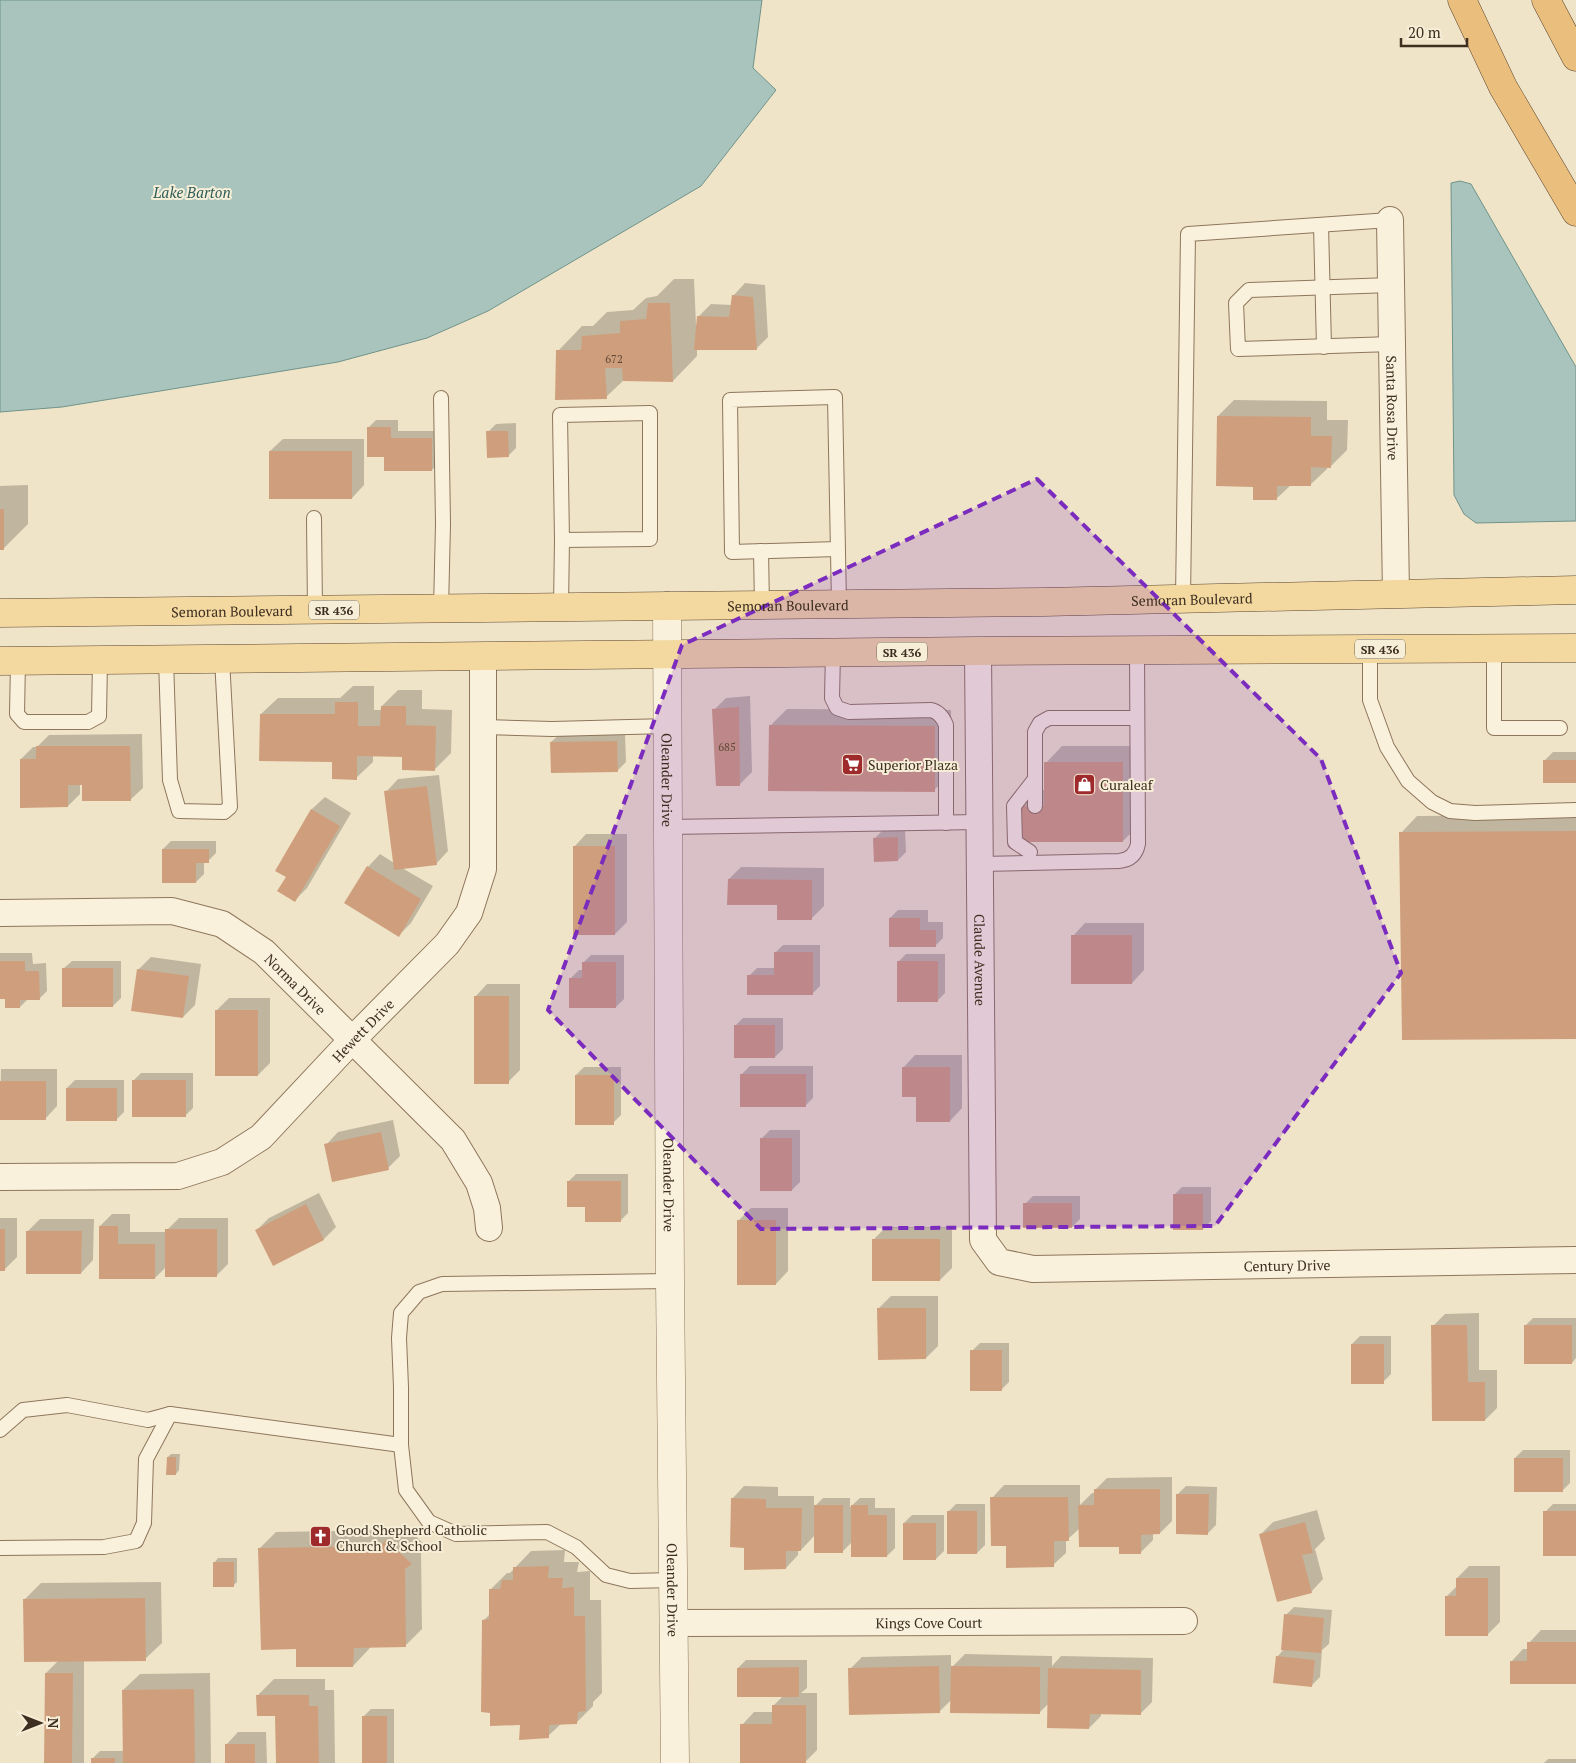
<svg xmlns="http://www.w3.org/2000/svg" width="1576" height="1763" font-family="'PT Serif',serif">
	<rect width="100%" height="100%" fill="#f0e4c8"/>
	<g fill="#a9c4bc" stroke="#6f938a">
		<polygon points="0,0 762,0 753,68 776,90 701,186 488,311 427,338 338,362 62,407 0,412"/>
		<polygon points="1460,181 1471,184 1576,367 1576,521 1476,523 1464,514 1454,495 1451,183"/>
	</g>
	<g fill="#0003">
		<polygon points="674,279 694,279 696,325 698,325 698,317 711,304 732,305 733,296 745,283 765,285 768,337 756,349 697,349 697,356 673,381 624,380 606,397 558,351 582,326 593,326 607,312 633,310 646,298 657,296"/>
		<polygon points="1234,400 1327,401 1327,420 1348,420 1347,450 1331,466 1327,466 1327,469 1310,485 1291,485 1276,499 1255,486 1218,416"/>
		<polygon points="376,420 398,420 398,431 440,431 440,462 432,470 386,456 368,428"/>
		<polygon points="516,423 516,448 508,456 488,432 496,424"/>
		<polygon points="283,439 364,439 364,485 352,498 270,451"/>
		<polygon points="28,485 28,524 4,548 0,549 0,486"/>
		<polygon points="353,686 374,686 374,710 382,710 382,706 398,690 422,690 422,709 452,710 451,753 435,769 404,755 373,755 373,762 356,778 333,761 261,714 278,698 340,698"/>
		<polygon points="750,696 752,772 740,784 714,710 726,698"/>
		<polygon points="787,709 951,710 951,774 934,790 770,726"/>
		<polygon points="625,733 626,762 618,770 551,742 560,734"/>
		<polygon points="142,734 143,788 130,800 80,783 80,794 68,806 21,759 33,747 37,747 49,735"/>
		<polygon points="1062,746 1139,746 1139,825 1123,841 1023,807 1039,790 1046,790 1046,763"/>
		<polygon points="1553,752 1576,752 1576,782 1545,760"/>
		<polygon points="439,775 448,851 436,864 402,868 433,886 411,923 399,935 368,867 380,854 394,863 386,792 398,779"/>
		<polygon points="325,797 351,813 307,888 295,900 287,877 277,870 312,809"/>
		<polygon points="1576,815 1576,1038 1401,833 1417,816"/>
		<polygon points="905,829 906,852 898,860 875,838 883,830"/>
		<polygon points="586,834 627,834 627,922 615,934 574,847"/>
		<polygon points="171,841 216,841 216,853 208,861 204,861 204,874 196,882 163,849"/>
		<polygon points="741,867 824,868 824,906 811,919 778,904 729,879"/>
		<polygon points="898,910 928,910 928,922 943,922 943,938 935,946 890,918"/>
		<polygon points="1085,923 1144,923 1144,970 1132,983 1073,936"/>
		<polygon points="783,945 820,945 820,986 812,994 749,976 757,968 775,968 775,953"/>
		<polygon points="0,953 32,953 33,964 46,963 47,991 39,999 28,999 20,1007 7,997 0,998"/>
		<polygon points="906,954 945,954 945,993 937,1001 898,962"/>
		<polygon points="591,955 624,955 624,999 616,1007 571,978 579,970 583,970 583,963"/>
		<polygon points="151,957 201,964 195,1005 183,1017 138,970"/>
		<polygon points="72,961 121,961 121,998 113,1006 63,969"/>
		<polygon points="487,984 520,984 520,1070 508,1082 475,997"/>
		<polygon points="229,998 270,998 270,1063 258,1075 216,1011"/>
		<polygon points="743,1018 783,1018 783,1049 775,1057 735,1026"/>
		<polygon points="915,1055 962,1055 962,1108 950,1121 917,1095 903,1068"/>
		<polygon points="750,1066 813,1066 813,1098 805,1106 742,1074"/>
		<polygon points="584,1067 621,1067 621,1115 613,1123 576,1075"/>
		<polygon points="1,1069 57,1069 57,1106 45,1119 0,1119"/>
		<polygon points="141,1073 193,1073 193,1108 185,1116 133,1081"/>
		<polygon points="75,1080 124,1080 124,1112 116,1120 67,1088"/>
		<polygon points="393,1120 400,1156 388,1168 326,1145 338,1132"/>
		<polygon points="770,1130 800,1130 800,1182 792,1190 762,1138"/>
		<polygon points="576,1174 628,1174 628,1213 620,1221 586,1206 568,1182"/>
		<polygon points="1182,1187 1211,1187 1211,1221 1203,1229 1174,1195"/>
		<polygon points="319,1193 336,1227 324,1239 274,1264 257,1230 269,1218"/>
		<polygon points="1033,1196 1080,1196 1080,1219 1072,1227 1025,1204"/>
		<polygon points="751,1208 788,1208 788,1271 776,1284 738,1221"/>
		<polygon points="112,1214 130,1214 130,1232 167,1232 167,1230 179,1218 228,1218 228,1264 216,1276 167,1266 155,1278 100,1278 100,1226"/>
		<polygon points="0,1218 17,1218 17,1257 4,1270 0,1270"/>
		<polygon points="40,1219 94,1219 93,1260 81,1273 27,1232"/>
		<polygon points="886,1227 952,1227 952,1268 940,1280 874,1239"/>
		<polygon points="891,1296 938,1296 938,1346 926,1358 879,1308"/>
		<polygon points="1479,1313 1479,1370 1497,1370 1497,1408 1485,1420 1433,1326 1445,1314"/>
		<polygon points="1533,1318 1576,1318 1576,1358 1572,1363 1525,1326"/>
		<polygon points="1360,1336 1391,1336 1391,1374 1383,1382 1352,1344"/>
		<polygon points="980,1343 1009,1343 1009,1382 1001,1390 972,1351"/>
		<polygon points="1523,1450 1570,1450 1570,1483 1562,1491 1515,1458"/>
		<polygon points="171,1454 180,1454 179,1470 176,1474 168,1457"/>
		<polygon points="1172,1477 1172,1521 1160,1533 1153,1533 1153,1540 1141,1552 1120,1545 1080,1528 1068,1539 1066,1539 1066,1553 1053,1565 1007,1545 992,1498 1004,1485 1080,1485 1080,1505 1092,1493 1095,1493 1095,1490 1107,1478"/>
		<polygon points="744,1486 778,1487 778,1496 814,1496 814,1507 823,1498 850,1498 850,1507 860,1498 875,1498 875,1508 895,1508 895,1548 887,1556 852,1542 842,1552 815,1535 801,1550 798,1550 798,1555 786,1568 745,1546 732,1499"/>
		<polygon points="1186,1486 1217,1487 1216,1525 1208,1533 1178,1494"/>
		<polygon points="956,1504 985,1504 985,1545 977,1553 948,1512"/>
		<polygon points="1553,1504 1576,1504 1576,1555 1545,1512"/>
		<polygon points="1317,1510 1325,1539 1315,1549 1323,1579 1311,1592 1260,1535 1273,1522"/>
		<polygon points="912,1515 944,1515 944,1551 936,1559 904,1523"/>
		<polygon points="403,1524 427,1547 421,1552 422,1629 405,1646 370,1647 369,1649 353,1666 297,1648 260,1548 276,1532 397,1530"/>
		<polygon points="565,1550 564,1562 579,1562 577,1572 590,1571 590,1600 601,1600 602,1693 593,1702 593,1706 577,1722 562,1723 548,1736 521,1724 483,1621 490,1614 490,1590 507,1573 510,1573 531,1551"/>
		<polygon points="218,1558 237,1558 237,1582 233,1586 215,1562"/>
		<polygon points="1469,1566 1500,1566 1500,1622 1487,1635 1447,1596 1457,1586 1457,1578"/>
		<polygon points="161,1582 162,1643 145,1659 84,1660 84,1763 45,1763 46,1673 58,1661 24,1600 41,1583"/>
		<polygon points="1294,1607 1332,1610 1329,1644 1322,1650 1320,1677 1312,1685 1277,1657 1284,1649 1286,1615"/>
		<polygon points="1541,1630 1576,1630 1576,1683 1511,1662 1523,1649 1529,1649 1529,1643"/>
		<polygon points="965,1654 1052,1656 1052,1666 1061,1656 1153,1658 1152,1702 1140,1714 1101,1713 1101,1716 1089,1728 1048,1704 1039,1713 952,1699 940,1711 850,1669 862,1657 951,1655 951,1668"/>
		<polygon points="746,1660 807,1660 807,1688 801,1693 817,1693 817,1750 805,1762 742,1725 754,1712 774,1712 774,1705 783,1696 738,1668"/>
		<polygon points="210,1673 211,1763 92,1763 92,1759 100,1751 124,1751 123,1690 140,1674"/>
		<polygon points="274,1679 325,1679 325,1690 334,1690 335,1763 277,1763 276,1714 257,1696"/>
		<polygon points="371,1709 394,1709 394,1763 363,1763 363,1717"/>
		<polygon points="238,1732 266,1732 267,1763 226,1763 226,1745"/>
		<polygon points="1548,1759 1576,1759 1576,1763 1544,1763"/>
	</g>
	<g fill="#cf9f7d">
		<polygon points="732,295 753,297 757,350 694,350 697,316 729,317"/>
		<polygon points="648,303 670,303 673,382 623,381 622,368 605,368 607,399 555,400 556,350 581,350 582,336 620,333 620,321 646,319"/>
		<polygon points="1217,416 1311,417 1311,436 1332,436 1331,468 1311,467 1311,486 1277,486 1277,500 1253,500 1253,487 1216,486"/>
		<polygon points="367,427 391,427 391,438 432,438 432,471 384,471 384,457 367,457"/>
		<polygon points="486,431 508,431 509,457 487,458"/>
		<rect x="269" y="451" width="83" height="48"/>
		<rect x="0" y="509" width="4" height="41"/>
		<polygon points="335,702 358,702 358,726 380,726 381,706 406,706 406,725 436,726 435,771 402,770 402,757 357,756 357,780 332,779 332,762 259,761 260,714 335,714"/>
		<polygon points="739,707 740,786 716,786 712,709"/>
		<polygon points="769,725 935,726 935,792 768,791"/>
		<polygon points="617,741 618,772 551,773 550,742"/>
		<polygon points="36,746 130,746 131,801 82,801 82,785 68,785 68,807 20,808 20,759 36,759"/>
		<rect x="1543" y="760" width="33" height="23"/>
		<polygon points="1044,762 1123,762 1123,842 1022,842 1022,806 1044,806"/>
		<polygon points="427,786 437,865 394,870 384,791"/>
		<polygon points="311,809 340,826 295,902 277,891 286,877 275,871"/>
		<polygon points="1576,831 1576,1039 1402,1040 1399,832"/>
		<polygon points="898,837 898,861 874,862 873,838"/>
		<rect x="573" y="846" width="42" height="89"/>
		<polygon points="162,849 209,849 209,863 196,863 196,883 162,883"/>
		<polygon points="367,866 421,899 399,937 344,903"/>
		<polygon points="728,879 812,880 812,920 777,920 777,905 727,905"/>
		<polygon points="889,918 920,918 920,930 936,930 936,947 889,947"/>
		<rect x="1071" y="935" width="61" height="49"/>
		<polygon points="774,952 813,952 813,995 747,995 747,975 774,975"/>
		<polygon points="0,961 25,961 25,971 39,971 40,1000 20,1000 20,1008 5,1008 5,999 0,999"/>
		<rect x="897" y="961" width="41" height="41"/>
		<polygon points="582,962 616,962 616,1008 569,1008 569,978 582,978"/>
		<rect x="62" y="968" width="51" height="39"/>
		<polygon points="137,969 189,976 183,1018 131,1011"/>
		<rect x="474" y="996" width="35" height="88"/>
		<rect x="215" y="1010" width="43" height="66"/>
		<rect x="734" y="1025" width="41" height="33"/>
		<polygon points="902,1067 950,1067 950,1122 916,1122 916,1097 902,1097"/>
		<rect x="740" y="1074" width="66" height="33"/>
		<rect x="575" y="1075" width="39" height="50"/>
		<rect x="132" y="1080" width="54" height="37"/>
		<rect x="0" y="1081" width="46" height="39"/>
		<rect x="66" y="1088" width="51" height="33"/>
		<polygon points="381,1132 389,1170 332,1182 324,1144"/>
		<rect x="760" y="1138" width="32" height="53"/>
		<polygon points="567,1181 621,1181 621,1222 585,1222 585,1207 567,1207"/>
		<rect x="1173" y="1194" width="30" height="36"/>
		<rect x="1023" y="1203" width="49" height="25"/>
		<polygon points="306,1204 324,1240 273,1266 255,1230"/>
		<rect x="737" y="1220" width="39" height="65"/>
		<polygon points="99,1226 118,1226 118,1244 155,1244 155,1279 99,1279"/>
		<rect x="0" y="1229" width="5" height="42"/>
		<rect x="165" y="1229" width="52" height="48"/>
		<polygon points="26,1231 82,1231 81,1274 26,1274"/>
		<rect x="872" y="1239" width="68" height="42"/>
		<polygon points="877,1308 926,1308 926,1359 878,1360"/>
		<polygon points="1431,1325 1467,1325 1468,1382 1485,1382 1485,1421 1432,1421"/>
		<rect x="1524" y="1325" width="48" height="39"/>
		<rect x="1351" y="1344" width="33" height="40"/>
		<rect x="970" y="1350" width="32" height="41"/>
		<polygon points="167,1457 176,1457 176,1475 166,1475"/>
		<rect x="1514" y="1458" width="49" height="34"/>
		<polygon points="1094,1489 1160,1489 1160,1534 1141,1535 1141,1554 1119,1554 1119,1547 1079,1547 1078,1505 1094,1505"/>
		<polygon points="1176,1494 1209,1494 1208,1535 1176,1534"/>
		<polygon points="990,1497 1068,1497 1069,1541 1054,1541 1054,1567 1006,1568 1006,1546 991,1546"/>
		<polygon points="731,1498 766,1499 766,1508 802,1508 801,1551 786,1551 786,1569 744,1570 744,1548 730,1547"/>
		<rect x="814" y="1505" width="29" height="48"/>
		<polygon points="851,1505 868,1505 868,1515 887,1515 887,1557 851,1557"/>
		<rect x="947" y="1511" width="30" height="43"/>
		<rect x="1543" y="1511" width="33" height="45"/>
		<polygon points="1305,1522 1313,1553 1302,1555 1312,1593 1277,1602 1259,1534"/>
		<rect x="903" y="1523" width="33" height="37"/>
		<polygon points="386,1540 412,1564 405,1569 406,1647 354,1648 353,1667 296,1667 296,1649 261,1650 258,1548 380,1546"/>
		<rect x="213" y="1562" width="21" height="25"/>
		<polygon points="549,1566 548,1578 563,1578 562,1588 574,1587 574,1616 585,1616 586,1711 578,1712 577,1724 549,1725 549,1738 519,1740 520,1725 490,1726 490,1713 481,1712 482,1620 489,1619 489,1589 500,1589 502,1580 513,1580 513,1567"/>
		<polygon points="1456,1578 1488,1578 1488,1636 1445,1636 1445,1596 1456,1596"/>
		<polygon points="145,1598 146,1661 24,1662 23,1599"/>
		<polygon points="1284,1614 1324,1618 1321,1653 1281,1650"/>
		<polygon points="1527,1642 1576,1642 1576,1684 1510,1684 1510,1661 1527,1661"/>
		<polygon points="1276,1656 1315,1660 1312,1687 1273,1683"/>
		<polygon points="939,1666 940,1713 849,1715 848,1668"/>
		<polygon points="951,1666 1040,1667 1040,1714 950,1713"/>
		<polygon points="799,1667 799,1697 737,1697 737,1668"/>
		<polygon points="1048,1668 1141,1670 1141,1715 1090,1714 1089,1729 1047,1728"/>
		<polygon points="45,1673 73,1673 72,1763 44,1763"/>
		<polygon points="194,1689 195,1763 123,1763 122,1690"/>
		<polygon points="256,1695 309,1695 309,1706 318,1706 319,1763 276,1763 275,1716 257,1716"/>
		<polygon points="772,1705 806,1705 806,1763 740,1763 740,1724 772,1724"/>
		<rect x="362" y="1716" width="25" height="47"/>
		<rect x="225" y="1744" width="30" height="19"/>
		<rect x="91" y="1758" width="24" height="5"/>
	</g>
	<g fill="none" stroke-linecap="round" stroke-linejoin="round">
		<defs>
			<g id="service">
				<polyline points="1321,225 1324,347"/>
				<polyline points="1391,285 1249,290 1236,303 1238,349 1392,344"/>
				<polyline points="441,398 443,524 441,609"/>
				<polyline points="314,518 315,610"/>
				<polyline points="838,549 732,552 730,400 835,397 839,604"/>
				<polyline points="761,551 762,605"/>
				<polyline points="1183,599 1188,234 1390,220"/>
				<polyline points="561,607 562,540 560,415 650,413 650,539 562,540"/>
				<polyline points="1494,648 1494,728 1560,728"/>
				<polyline points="1370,649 1370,700 1387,747 1408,781 1432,802 1450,811 1475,813 1576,810"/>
				<path d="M833,652L832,698L837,708L849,712L931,710C939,712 943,717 946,725V823"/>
				<polyline points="166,660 170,780 179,811 224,812 230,807 222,659"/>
				<polyline points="18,661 17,714 24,722 88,722 99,716 100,661"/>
				<polyline points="483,727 552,729 668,726"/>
				<polyline points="1035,806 1035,732 1040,723 1049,718 1137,718"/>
				<polyline points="668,827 979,822"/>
				<polyline points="1030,852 1015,842 1014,806 1035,779"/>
				<path d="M980,864L1119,861C1130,860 1136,854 1138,844L1137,650"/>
				<polyline points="670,1281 442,1284 419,1292 401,1313 399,1338 401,1387 401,1445 406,1490 429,1522 456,1534 547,1532 576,1547 606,1575 630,1581 674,1580"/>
				<polyline points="0,1430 23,1410 67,1405 148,1420 170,1414 401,1445"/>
				<polyline points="0,1548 104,1547 136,1541 144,1523 146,1459 170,1414"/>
			</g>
			<g id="minor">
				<path id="s1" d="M1390,220L1396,594"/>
				<path id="s2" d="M978,651L983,1240L999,1262L1033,1269L1576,1260"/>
				<path id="s3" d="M0,913L172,911L222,924L264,952L453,1140L479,1183L487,1208L489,1228"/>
				<path id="s4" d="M0,1177L178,1176L222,1162L261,1137L353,1039L447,944L469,913L483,869V657"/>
				<path id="s5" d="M674,1623L1184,1621"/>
			</g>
			<g id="tertiary">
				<path id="s6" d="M667,606L670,1281L675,1763"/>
			</g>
			<g id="primary">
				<path id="s7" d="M0,613L1044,602L1576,590"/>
				<polyline points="0,661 978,651 1576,648"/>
			</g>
			<g id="trunk">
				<polyline points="1462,0 1503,87 1576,212"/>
				<polyline points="1546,0 1576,57"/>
			</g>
		</defs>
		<use href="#service" stroke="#8d765c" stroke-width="16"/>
		<use href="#minor" stroke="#8d765c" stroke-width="28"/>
		<use href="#tertiary" stroke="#8d765c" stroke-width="29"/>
		<use href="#primary" stroke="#5b4430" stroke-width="29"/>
		<use href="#trunk" stroke="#5b4430" stroke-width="29"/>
		<use href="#service" stroke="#faf1dc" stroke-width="14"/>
		<use href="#minor" stroke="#faf1dc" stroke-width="26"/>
		<use href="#tertiary" stroke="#faf1dc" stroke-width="28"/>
		<use href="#primary" stroke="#f3d9a0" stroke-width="28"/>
		<use href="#trunk" stroke="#eabe7c" stroke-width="28"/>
	</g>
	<path fill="#7b2cbf" fill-opacity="0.2" stroke="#7b2cbf" stroke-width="4" stroke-dasharray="10 6" stroke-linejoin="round" d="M1037,479L1321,759L1401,973L1215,1226L761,1229L548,1010L682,645Z"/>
	<defs>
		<symbol id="supermarket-square" viewBox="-11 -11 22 22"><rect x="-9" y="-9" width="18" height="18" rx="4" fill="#9e2a2b" stroke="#f7eed8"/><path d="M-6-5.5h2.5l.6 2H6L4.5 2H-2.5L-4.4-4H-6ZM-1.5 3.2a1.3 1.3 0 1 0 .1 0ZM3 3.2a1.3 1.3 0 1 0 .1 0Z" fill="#fff"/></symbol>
		<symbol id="shop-square" viewBox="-11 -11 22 22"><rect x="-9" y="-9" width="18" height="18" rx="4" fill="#9e2a2b" stroke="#f7eed8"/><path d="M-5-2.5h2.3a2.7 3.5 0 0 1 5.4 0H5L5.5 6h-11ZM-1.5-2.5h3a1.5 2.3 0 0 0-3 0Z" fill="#fff"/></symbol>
		<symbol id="church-square" viewBox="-11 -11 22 22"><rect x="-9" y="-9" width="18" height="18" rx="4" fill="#9e2a2b" stroke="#f7eed8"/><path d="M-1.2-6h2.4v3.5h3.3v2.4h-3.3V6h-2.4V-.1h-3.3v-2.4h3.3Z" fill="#fff"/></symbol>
	</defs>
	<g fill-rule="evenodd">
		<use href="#supermarket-square" x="840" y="752" width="25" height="25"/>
		<use href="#shop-square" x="1072" y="772" width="25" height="25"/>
		<use href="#church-square" x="308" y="1524" width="25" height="25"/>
	</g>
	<g text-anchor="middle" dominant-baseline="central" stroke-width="4" stroke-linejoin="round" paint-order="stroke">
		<g font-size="11" fill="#624a37">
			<text x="614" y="359">672</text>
			<text x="727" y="747">685</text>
		</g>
		<g fill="#f7eed8" stroke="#756857" stroke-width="1">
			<rect x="309" y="600.5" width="50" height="19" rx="4"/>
			<rect x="1355" y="639.5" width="50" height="19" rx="4"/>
			<rect x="877" y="642.5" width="50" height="19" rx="4"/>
		</g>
		<g font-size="12" font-weight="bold" fill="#3d2e20">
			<text x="334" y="610">SR 436</text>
			<text x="1380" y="649">SR 436</text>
			<text x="902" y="652">SR 436</text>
		</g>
		<g font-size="14" fill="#3d2e20" stroke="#f7eed8">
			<text stroke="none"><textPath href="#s1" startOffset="188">Santa Rosa Drive</textPath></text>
			<text stroke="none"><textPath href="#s7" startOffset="1192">Semoran Boulevard</textPath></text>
			<text stroke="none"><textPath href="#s7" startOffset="788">Semoran Boulevard</textPath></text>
			<text stroke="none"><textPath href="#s7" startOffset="232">Semoran Boulevard</textPath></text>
			<text stroke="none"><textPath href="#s6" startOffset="174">Oleander Drive</textPath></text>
			<text stroke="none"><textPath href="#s2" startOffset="309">Claude Avenue</textPath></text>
			<text stroke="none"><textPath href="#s3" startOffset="319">Norma Drive</textPath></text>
			<text stroke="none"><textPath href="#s4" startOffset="418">Hewett Drive</textPath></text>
			<text stroke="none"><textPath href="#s6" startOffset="579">Oleander Drive</textPath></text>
			<text stroke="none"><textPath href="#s2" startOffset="905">Century Drive</textPath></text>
			<text stroke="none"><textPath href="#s6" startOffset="984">Oleander Drive</textPath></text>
			<text stroke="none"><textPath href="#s5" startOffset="255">Kings Cove Court</textPath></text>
		</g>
		<g font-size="14" fill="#3d2e20" stroke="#f7eed8" text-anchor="start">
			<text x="868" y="764">Superior Plaza</text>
			<text x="1100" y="784">Curaleaf</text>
			<text x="336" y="1529">Good Shepherd Catholic<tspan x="336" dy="16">Church &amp; School</tspan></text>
		</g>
		<g font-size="15" font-style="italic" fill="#2f5d5a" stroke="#f7eed8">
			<text x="192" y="192">Lake Barton</text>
		</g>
	</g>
	<g transform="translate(40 1723) rotate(90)" stroke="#f7eed8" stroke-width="4" paint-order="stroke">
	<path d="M0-4L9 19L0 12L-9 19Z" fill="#3d2e20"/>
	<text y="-8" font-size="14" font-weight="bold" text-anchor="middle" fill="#3d2e20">N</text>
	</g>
	<path d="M1401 38v8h66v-8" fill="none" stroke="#3d2e20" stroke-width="2.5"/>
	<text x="1408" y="38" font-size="15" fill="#3d2e20" stroke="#f7eed8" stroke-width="4" paint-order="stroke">20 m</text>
</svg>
